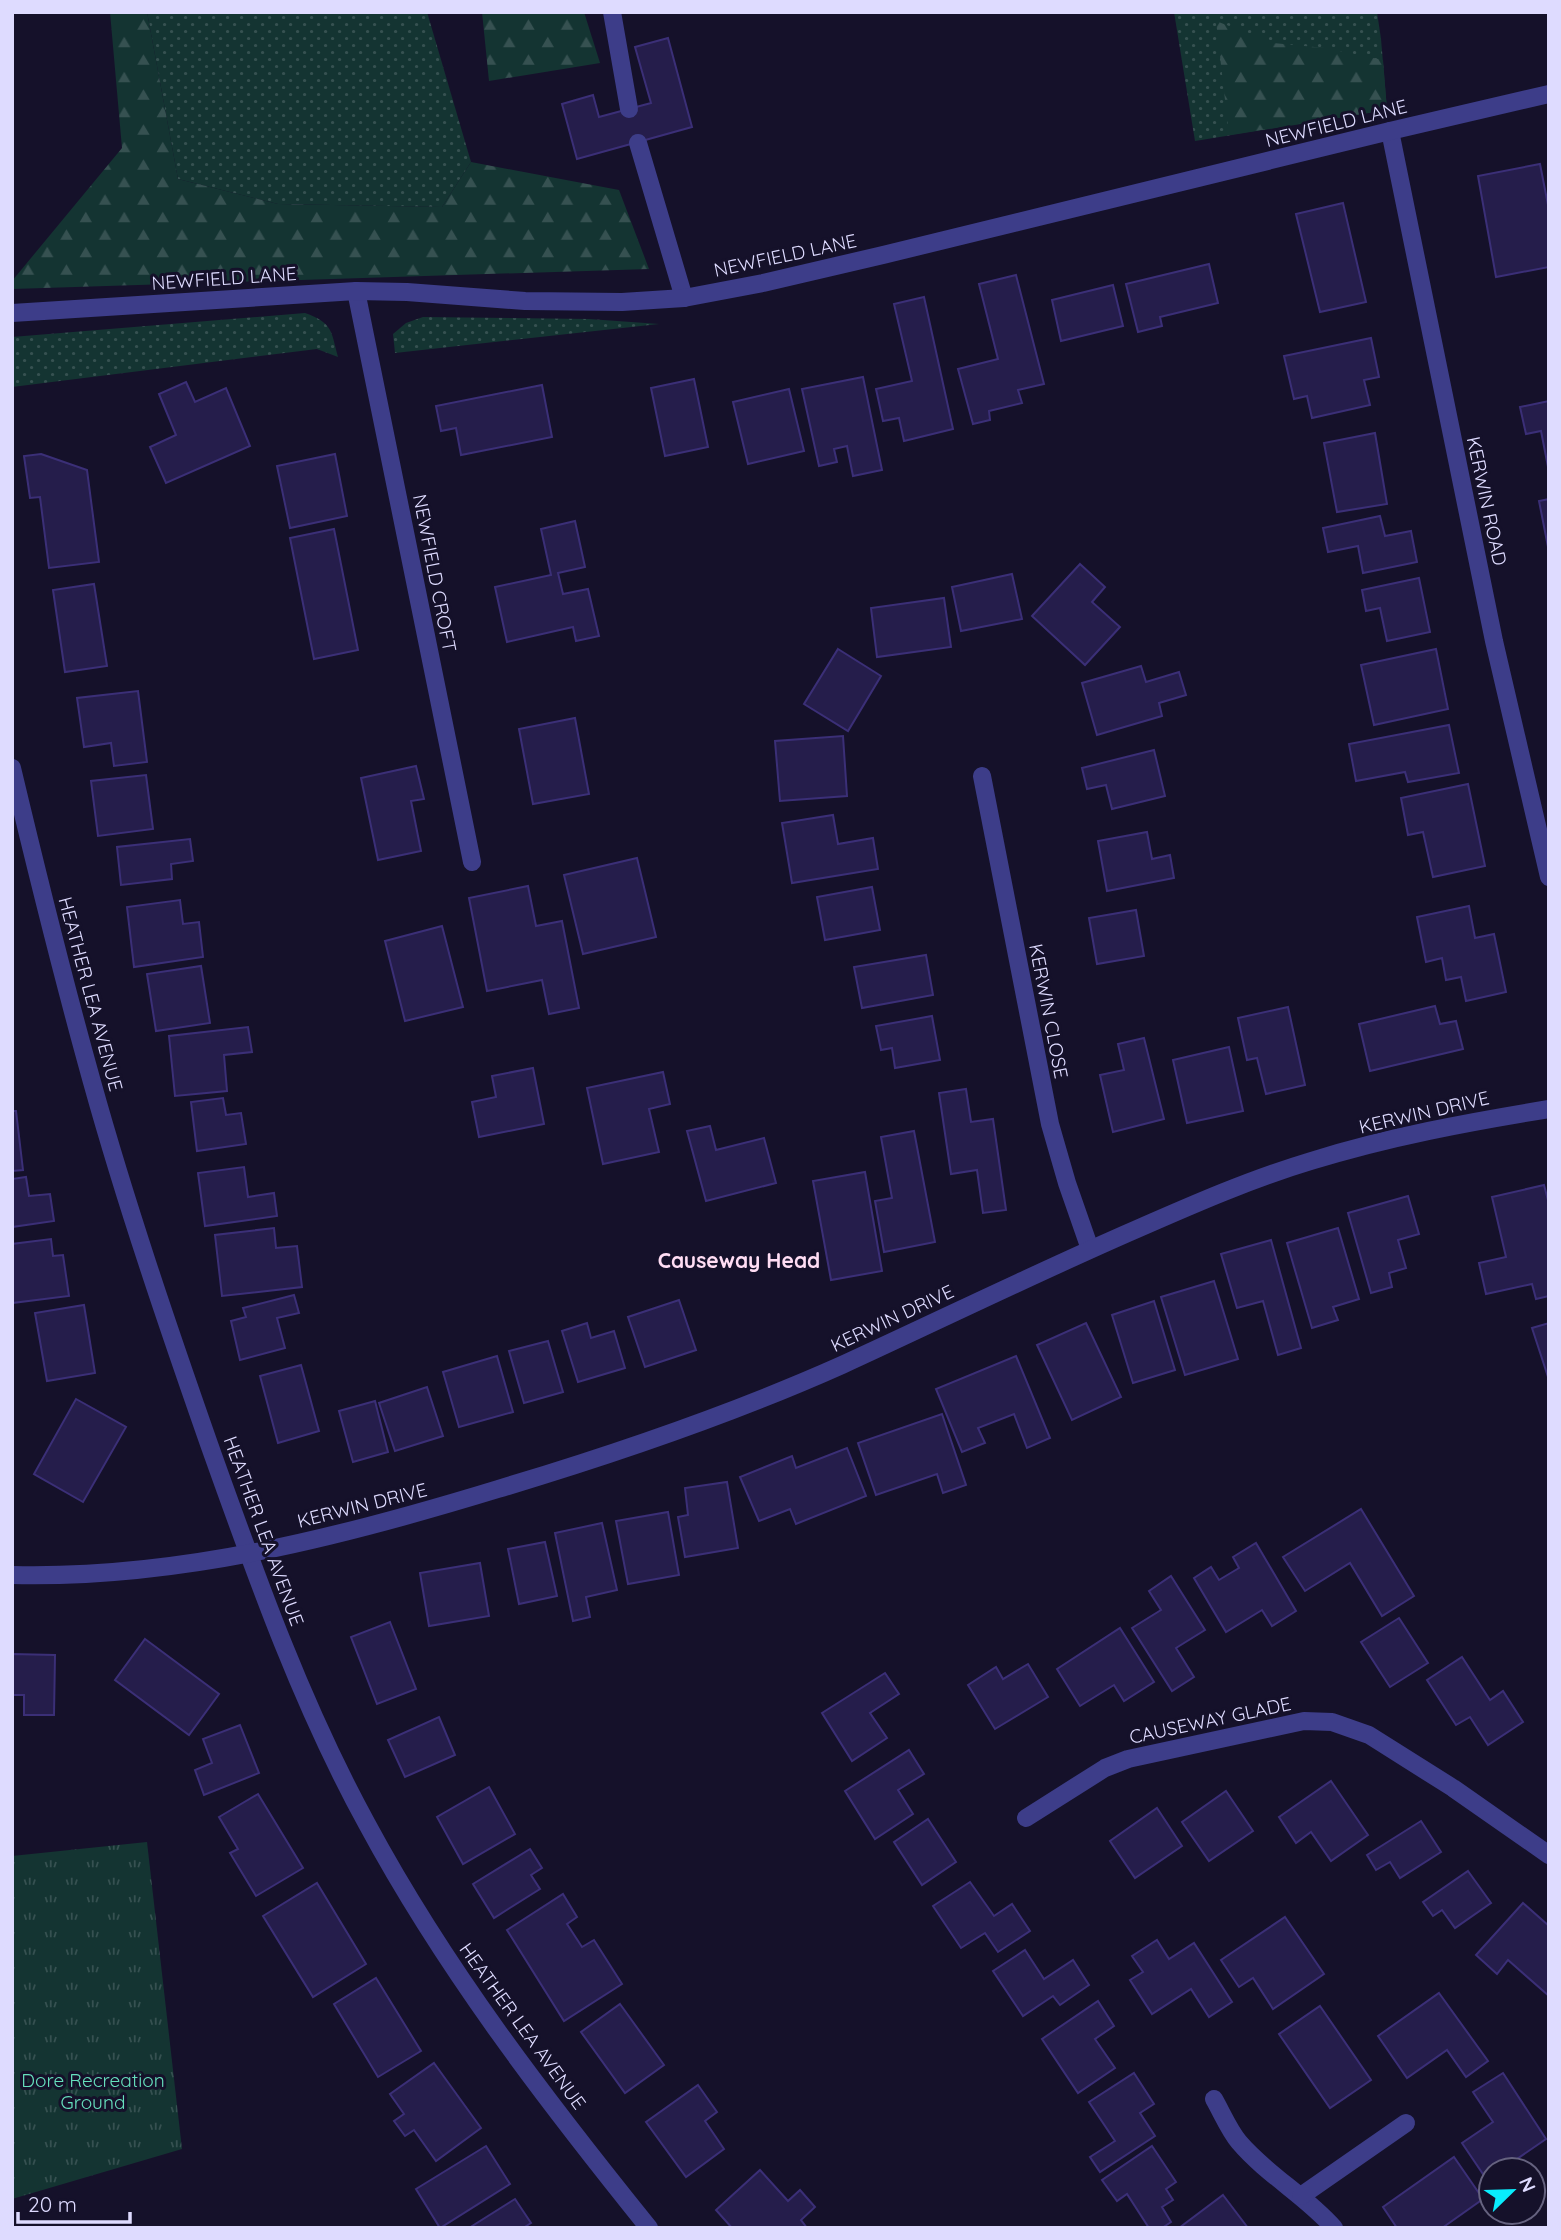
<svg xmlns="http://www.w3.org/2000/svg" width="1561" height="2240" font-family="Quicksand,sans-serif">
	<defs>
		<pattern id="grass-dots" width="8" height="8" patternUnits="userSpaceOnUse" patternTransform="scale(1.75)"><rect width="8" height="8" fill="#143432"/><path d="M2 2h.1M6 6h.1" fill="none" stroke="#365151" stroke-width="1.8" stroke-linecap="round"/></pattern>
		<pattern id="forest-firs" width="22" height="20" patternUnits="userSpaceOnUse" patternTransform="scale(1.75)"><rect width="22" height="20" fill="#143432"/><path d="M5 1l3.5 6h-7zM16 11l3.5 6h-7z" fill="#365151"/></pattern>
		<pattern id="park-tufts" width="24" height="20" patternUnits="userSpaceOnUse" patternTransform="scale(1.75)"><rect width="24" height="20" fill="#143432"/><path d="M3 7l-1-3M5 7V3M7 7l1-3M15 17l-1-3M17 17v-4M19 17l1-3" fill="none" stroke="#365151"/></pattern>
	</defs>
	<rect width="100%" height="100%" fill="#15112a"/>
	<g fill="url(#grass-dots)">
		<polygon points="147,12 427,12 471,162 442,207 278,204 178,179"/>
		<polygon points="1174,12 1377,12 1381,39 1387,110 1195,141"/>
		<path d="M305,313C333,323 331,331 338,357L317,349L12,387V337Z"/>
		<polygon points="423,317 589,319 659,324 395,353 393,334 406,323"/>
	</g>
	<g fill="url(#forest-firs)">
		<polygon points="110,12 147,12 178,179 278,204 442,207 471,162 619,190 649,269 12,289 12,281 122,148"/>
		<polygon points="482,12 584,12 600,63 489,81"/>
		<polygon points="1216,21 1273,43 1325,48 1383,60 1387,110 1229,135"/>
	</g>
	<polygon fill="url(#park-tufts)" points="147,1842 182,2149 12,2199 12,1856"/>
	<g fill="#251d4b" stroke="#3b2f77" stroke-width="2">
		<polygon points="668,38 692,127 577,159 562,104 593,95 599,117 651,103 635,47"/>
		<polygon points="1540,164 1549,210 1549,267 1496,277 1478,176"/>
		<polygon points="1343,203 1366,302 1320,312 1296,214"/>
		<polygon points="1209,264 1218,303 1160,317 1162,326 1138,332 1126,284"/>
		<polygon points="1016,275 1044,384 1018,390 1022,403 989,411 990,420 973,424 958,369 998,359 979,284"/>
		<polygon points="1113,285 1123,326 1061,341 1052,300"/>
		<polygon points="924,297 953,429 904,441 899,418 883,421 876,389 912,381 894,304"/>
		<polygon points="1371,338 1379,377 1364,380 1370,405 1312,418 1307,396 1294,399 1284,356"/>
		<polygon points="863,377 882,470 853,476 847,446 834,449 837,462 819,466 802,389"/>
		<polygon points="694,379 708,447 665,456 651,388"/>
		<polygon points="186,382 195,402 226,388 250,446 166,483 150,447 176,435 159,394"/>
		<polygon points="542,385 552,437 461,455 456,428 441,431 436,406"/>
		<polygon points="789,389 804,451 748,464 733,402"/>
		<polygon points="1549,401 1549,472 1541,431 1526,434 1520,407"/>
		<polygon points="1375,433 1387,504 1337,512 1324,443"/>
		<polygon points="41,454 87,470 99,562 49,568 40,497 30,498 24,456"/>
		<polygon points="335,454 347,516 290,528 277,466"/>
		<polygon points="1549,499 1549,552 1539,501"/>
		<polygon points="1380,516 1385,536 1411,531 1417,562 1363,573 1358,546 1328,552 1323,528"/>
		<polygon points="575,521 585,567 558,573 563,594 588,589 599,636 576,641 573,627 507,642 495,587 551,575 541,529"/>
		<polygon points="334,529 358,650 314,659 290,538"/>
		<polygon points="1080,564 1105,587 1092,602 1120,627 1085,665 1032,616"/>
		<polygon points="1012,574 1022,619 961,631 952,587"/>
		<polygon points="1419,578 1430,632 1387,641 1380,608 1366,611 1362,590"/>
		<polygon points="94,584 107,666 65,672 53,590"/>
		<polygon points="944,598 951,647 877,657 871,608"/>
		<polygon points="838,649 881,676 848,731 804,704"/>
		<polygon points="1436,649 1448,709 1374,725 1361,665"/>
		<polygon points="1141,666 1146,682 1179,672 1186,695 1159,703 1162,716 1097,735 1082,683"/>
		<polygon points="138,691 147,762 114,766 111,743 84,747 77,698"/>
		<polygon points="575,718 589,794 533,804 519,729"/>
		<polygon points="1449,725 1459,773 1408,782 1405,772 1356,781 1349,744"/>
		<polygon points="843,736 847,796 780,801 775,741"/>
		<polygon points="1154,750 1165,796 1112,809 1106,785 1087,789 1082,768"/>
		<polygon points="416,766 424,799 411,801 421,851 378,860 361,778"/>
		<polygon points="146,775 153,829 98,836 91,781"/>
		<polygon points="1468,784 1485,866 1433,877 1423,832 1408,835 1401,798"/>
		<polygon points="833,815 838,844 873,838 878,869 792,883 782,823"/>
		<polygon points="1147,832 1152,859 1170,855 1174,878 1107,891 1098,841"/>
		<polygon points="190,839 193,861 171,864 172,879 121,885 117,847"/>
		<polygon points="637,858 656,937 583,954 564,875"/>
		<polygon points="528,886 536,926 562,921 579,1008 549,1014 542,980 487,991 469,898"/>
		<polygon points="872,887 880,930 825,940 817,897"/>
		<polygon points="180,900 183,924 199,922 203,957 134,967 127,907"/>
		<polygon points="1469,906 1475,938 1494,934 1506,992 1466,1001 1461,977 1446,980 1442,958 1426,962 1417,917"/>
		<polygon points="1136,910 1144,956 1097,964 1089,918"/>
		<polygon points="442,926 463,1007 405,1021 385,941"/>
		<polygon points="926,955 933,995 862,1008 854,967"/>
		<polygon points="201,966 210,1023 156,1031 147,974"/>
		<polygon points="1435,1006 1440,1024 1456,1021 1463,1049 1370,1071 1359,1024"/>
		<polygon points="1288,1007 1305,1085 1266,1094 1257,1058 1247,1060 1238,1018"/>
		<polygon points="932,1016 940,1060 895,1068 892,1048 881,1050 876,1026"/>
		<polygon points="248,1027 252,1052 224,1055 227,1091 175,1096 169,1036"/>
		<polygon points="1144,1038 1164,1119 1113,1132 1100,1075 1124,1070 1118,1044"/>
		<polygon points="1229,1047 1243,1111 1187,1123 1173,1060"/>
		<polygon points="533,1068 544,1124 479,1137 472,1102 496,1097 492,1076"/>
		<polygon points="663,1072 670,1104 649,1109 659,1152 603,1164 587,1088"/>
		<polygon points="966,1089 971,1122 993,1119 1006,1210 983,1213 977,1170 951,1174 939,1093"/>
		<polygon points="223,1098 226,1115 241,1113 246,1144 197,1151 191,1102"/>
		<polygon points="12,1111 16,1111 23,1170 12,1171"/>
		<polygon points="710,1126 716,1150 764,1138 776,1183 706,1201 687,1131"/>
		<polygon points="914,1131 935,1242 884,1252 875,1201 892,1198 881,1137"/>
		<polygon points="244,1167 248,1197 274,1193 277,1216 205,1226 198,1173"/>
		<polygon points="865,1172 882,1271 831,1280 813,1181"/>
		<polygon points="26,1177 29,1196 50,1194 54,1221 12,1227 12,1179"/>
		<polygon points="1544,1185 1549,1204 1549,1296 1536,1299 1532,1284 1486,1294 1479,1263 1506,1257 1492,1197"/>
		<polygon points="1408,1196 1419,1234 1398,1240 1406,1268 1389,1273 1392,1287 1371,1293 1348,1213"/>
		<polygon points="274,1228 276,1248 297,1246 302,1287 222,1296 215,1235"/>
		<polygon points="1338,1228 1359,1299 1333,1307 1338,1320 1312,1328 1287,1243"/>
		<polygon points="51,1239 53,1256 63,1255 69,1296 12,1303 12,1244"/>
		<polygon points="1271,1240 1301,1348 1278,1355 1263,1301 1237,1308 1221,1254"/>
		<polygon points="1214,1281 1238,1359 1185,1375 1161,1297"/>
		<polygon points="294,1295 299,1313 277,1318 285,1348 240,1360 231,1321 246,1317 243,1308"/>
		<polygon points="679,1300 696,1350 645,1367 628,1317"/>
		<polygon points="1154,1301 1175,1370 1133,1383 1112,1315"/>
		<polygon points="84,1305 95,1373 47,1381 35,1313"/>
		<polygon points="587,1323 591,1338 614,1331 625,1368 578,1382 562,1331"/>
		<polygon points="1086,1323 1121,1397 1072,1420 1037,1345"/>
		<polygon points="1549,1323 1549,1380 1532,1328"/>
		<polygon points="548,1341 563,1392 524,1403 509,1351"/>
		<polygon points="497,1356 513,1412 459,1427 443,1372"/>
		<polygon points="1016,1356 1050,1438 1027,1448 1014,1414 978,1428 985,1443 962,1452 936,1389"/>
		<polygon points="301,1365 319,1431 278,1443 260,1376"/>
		<polygon points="427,1387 443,1436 395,1451 379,1403"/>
		<polygon points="76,1399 126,1427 83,1502 34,1474"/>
		<polygon points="375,1401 388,1452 353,1462 339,1411"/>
		<polygon points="942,1414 966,1485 943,1493 937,1474 876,1495 858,1443"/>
		<polygon points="847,1448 866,1496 796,1524 790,1509 759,1521 740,1477 792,1456 796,1468"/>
		<polygon points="727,1482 738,1548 685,1557 678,1517 688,1515 685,1488"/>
		<polygon points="1361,1509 1414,1596 1382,1616 1350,1563 1305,1591 1283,1557"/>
		<polygon points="668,1512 679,1575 628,1584 616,1521"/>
		<polygon points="602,1523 617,1590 586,1597 590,1617 573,1621 555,1533"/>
		<polygon points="545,1542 557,1596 519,1604 508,1549"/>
		<polygon points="1256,1543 1296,1611 1272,1626 1262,1610 1226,1632 1194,1578 1211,1567 1219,1580 1239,1568 1233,1557"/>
		<polygon points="480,1563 489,1616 429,1626 420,1573"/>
		<polygon points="1171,1576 1205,1630 1176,1648 1194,1677 1172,1691 1132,1628 1161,1610 1149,1591"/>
		<polygon points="1399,1618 1428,1663 1390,1687 1361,1642"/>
		<polygon points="390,1622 416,1689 377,1704 351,1637"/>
		<polygon points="1120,1628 1154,1682 1124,1701 1114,1685 1080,1706 1057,1669"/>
		<polygon points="145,1639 219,1694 189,1735 115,1680"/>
		<polygon points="12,1654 55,1655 54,1715 24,1715 24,1695 12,1695"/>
		<polygon points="1462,1657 1490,1700 1503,1691 1523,1722 1488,1745 1470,1717 1456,1725 1427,1680"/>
		<polygon points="1028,1664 1048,1697 995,1729 968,1685 996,1667 1003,1679"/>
		<polygon points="885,1673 899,1694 870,1713 887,1738 852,1761 822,1713"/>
		<polygon points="439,1717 455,1755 405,1777 388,1740"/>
		<polygon points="240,1725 259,1773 204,1795 195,1770 212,1763 203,1739"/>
		<polygon points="909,1750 924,1774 898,1790 913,1814 875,1839 845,1791"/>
		<polygon points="1331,1781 1368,1835 1331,1861 1311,1832 1296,1843 1279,1817"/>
		<polygon points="489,1787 515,1834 463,1864 437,1817"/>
		<polygon points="1226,1791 1253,1831 1209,1861 1182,1822"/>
		<polygon points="258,1794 303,1868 256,1896 230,1853 238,1849 219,1817"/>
		<polygon points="1157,1808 1182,1846 1135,1878 1110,1841"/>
		<polygon points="928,1819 956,1862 922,1885 894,1842"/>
		<polygon points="1421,1821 1441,1852 1400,1878 1390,1862 1376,1870 1367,1855"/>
		<polygon points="530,1849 542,1868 531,1875 540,1889 494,1918 473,1884"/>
		<polygon points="1468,1871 1491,1903 1455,1928 1442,1910 1433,1916 1423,1902"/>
		<polygon points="970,1882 994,1916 1012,1904 1030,1931 998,1952 985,1933 961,1948 933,1906"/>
		<polygon points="317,1883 366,1964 313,1997 263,1916"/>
		<polygon points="563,1894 577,1917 567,1924 582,1947 594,1940 622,1984 564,2021 507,1930"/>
		<polygon points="1523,1903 1549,1926 1549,1996 1508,1960 1497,1974 1476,1955"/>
		<polygon points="1285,1917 1324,1974 1273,2009 1253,1978 1239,1987 1221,1960"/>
		<polygon points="1157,1940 1169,1959 1194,1943 1232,2002 1209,2017 1191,1989 1152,2014 1130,1980 1143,1972 1132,1956"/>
		<polygon points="1025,1950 1044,1979 1073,1960 1089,1985 1060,2005 1053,1996 1023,2016 993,1971"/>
		<polygon points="376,1978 421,2051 378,2077 334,2004"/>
		<polygon points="1439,1993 1488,2061 1466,2077 1447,2050 1407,2078 1378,2036"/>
		<polygon points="1098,2001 1114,2026 1095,2039 1115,2068 1078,2093 1042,2039"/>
		<polygon points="620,2004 664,2065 625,2093 581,2032"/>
		<polygon points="1320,2006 1371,2080 1330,2108 1279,2034"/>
		<polygon points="434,2063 481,2128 436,2161 414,2130 405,2136 394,2121 404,2114 390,2094"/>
		<polygon points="1134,2073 1154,2104 1140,2113 1155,2136 1100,2172 1090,2157 1115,2141 1089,2102"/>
		<polygon points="1503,2073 1546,2139 1501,2170 1491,2170 1491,2186 1462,2143 1493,2122 1473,2092"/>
		<polygon points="698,2085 717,2112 705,2121 724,2149 686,2177 646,2122"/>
		<polygon points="486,2146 510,2184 440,2228 416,2189"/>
		<polygon points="1152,2146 1176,2182 1166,2189 1173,2200 1162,2207 1171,2222 1162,2228 1149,2228 1127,2194 1117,2201 1102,2180"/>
		<polygon points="1454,2157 1483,2199 1442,2228 1397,2228 1383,2207"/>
		<polygon points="760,2170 788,2201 800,2190 815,2207 801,2220 807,2228 732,2228 716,2210"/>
		<polygon points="1223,2195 1248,2228 1179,2228"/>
		<polygon points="515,2199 531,2223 523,2228 469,2228"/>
	</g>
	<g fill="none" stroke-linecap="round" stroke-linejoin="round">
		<g stroke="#3d3d89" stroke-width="18">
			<polyline points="612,12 629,109"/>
			<polyline points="638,143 684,298"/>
		</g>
		<g stroke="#3d3d89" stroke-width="18">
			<polyline points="1390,131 1494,641 1549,877"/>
			<polyline points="356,291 472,862"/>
			<polyline points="12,313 356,291 407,292 525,301 622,302 684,298 763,283 883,255 1390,131 1549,94"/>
			<path d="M12,768C37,873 63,978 92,1082C126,1204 167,1324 209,1444C255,1573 301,1704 367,1824C445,1969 546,2100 649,2228"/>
			<polyline points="982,776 1050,1124 1067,1183 1090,1249"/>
			<path d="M12,1575C178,1579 341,1537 498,1489C615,1454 730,1415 842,1365C940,1320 1038,1272 1137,1229C1194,1204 1251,1179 1311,1161C1388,1137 1469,1122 1549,1109"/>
			<polyline points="1026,1818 1105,1768 1128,1759 1304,1721 1332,1722 1369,1735 1453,1788 1549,1855"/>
			<path d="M1214,2099C1222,2113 1229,2130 1239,2142C1267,2175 1306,2196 1334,2228"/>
			<polyline points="1301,2196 1406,2123"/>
		</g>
	</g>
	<g text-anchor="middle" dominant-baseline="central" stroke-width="6" stroke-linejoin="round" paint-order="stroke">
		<g font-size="19" fill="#dedbff" stroke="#15112a">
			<text transform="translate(1336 123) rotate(-14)">NEWFIELD LANE</text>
			<text transform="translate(785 255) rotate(-12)">NEWFIELD LANE</text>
			<text transform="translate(224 278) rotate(-4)">NEWFIELD LANE</text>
			<text transform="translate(1487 501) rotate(78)">KERWIN ROAD</text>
			<text transform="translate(435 573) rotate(79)">NEWFIELD CROFT</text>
			<text transform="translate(91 994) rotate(75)">HEATHER LEA AVENUE</text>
			<text transform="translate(1049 1011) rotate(79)">KERWIN CLOSE</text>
			<text transform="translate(1424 1112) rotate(-13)">KERWIN DRIVE</text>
			<text transform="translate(892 1318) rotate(-25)">KERWIN DRIVE</text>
			<text transform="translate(362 1505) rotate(-14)">KERWIN DRIVE</text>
			<text transform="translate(264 1531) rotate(70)">HEATHER LEA AVENUE</text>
			<text transform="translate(1210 1720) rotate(-12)">CAUSEWAY GLADE</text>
			<text transform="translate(523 2026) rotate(54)">HEATHER LEA AVENUE</text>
		</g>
		<g font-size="19" fill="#66e0bd" stroke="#15112a">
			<text x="93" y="2080">Dore Recreation<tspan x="93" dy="22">Ground</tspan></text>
		</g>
		<g font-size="21" font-weight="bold" fill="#ffddf4" stroke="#15112a">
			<text x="739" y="1260">Causeway Head</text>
		</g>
	</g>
	<rect width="1561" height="2240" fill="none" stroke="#dedbff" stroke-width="28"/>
	<g transform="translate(1512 2191) rotate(67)"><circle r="33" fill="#15112a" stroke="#65627f" stroke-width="2"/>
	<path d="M0-5L12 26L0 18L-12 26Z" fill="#09edfd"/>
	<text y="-10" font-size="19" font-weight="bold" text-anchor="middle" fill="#dedbff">N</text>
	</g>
	<path d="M18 2212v10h112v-10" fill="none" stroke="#dedbff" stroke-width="3.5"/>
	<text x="28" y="2212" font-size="21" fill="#dedbff" stroke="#15112a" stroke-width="5" paint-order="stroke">20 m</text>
</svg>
